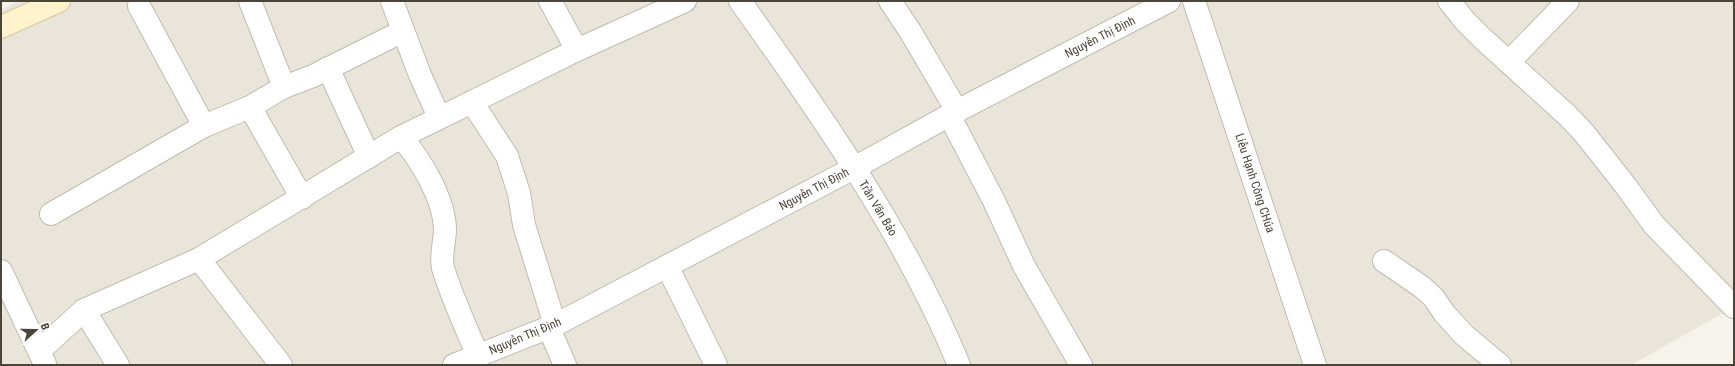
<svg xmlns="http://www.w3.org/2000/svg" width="1735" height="366" font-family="'Roboto Condensed',sans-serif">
	<rect width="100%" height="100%" fill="#f6f3ec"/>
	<polygon fill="#eae5da" points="19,1 1734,1 1734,307 1631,365 1,365 1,10"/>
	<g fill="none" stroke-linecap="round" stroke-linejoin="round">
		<defs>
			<g id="street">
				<polyline points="250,1 284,87"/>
				<polyline points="392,1 420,75 439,117"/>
				<polyline points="550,1 577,50"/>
				<path d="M740,1C822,116 905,234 959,365"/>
				<polyline points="890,1 910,31 957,111"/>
				<polyline points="1194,1 1315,365"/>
				<polyline points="1449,1 1465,21 1483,39 1568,116 1584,133 1625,185 1654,225 1734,307"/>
				<polyline points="139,6 204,126"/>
				<polyline points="1510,61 1568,1"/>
				<polyline points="328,68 369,157"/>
				<polyline points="472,102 507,156 519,193 524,225 555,325"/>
				<polyline points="250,107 302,198"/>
				<polyline points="949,115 994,201 1024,266 1081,365"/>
				<path d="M401,137C421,160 444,198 445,229C445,242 440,255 443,268C452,298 466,327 478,356"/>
				<polyline points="51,214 204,126 250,107 284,87 313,76 403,31"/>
				<polyline points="199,259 281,365"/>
				<polyline points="1384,261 1422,287 1434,298 1444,313 1464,335 1500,365"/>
				<polyline points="667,266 716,365"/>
				<polyline points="1,271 45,364"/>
				<polyline points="84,310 118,365"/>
				<polyline points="549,328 565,365"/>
				<polyline points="39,351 84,310 199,259 401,137 577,50 685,1"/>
				<polyline points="454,365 555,325 854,168 957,111 1169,1"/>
			</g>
			<polyline id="secondary" points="1,27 59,1"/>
		</defs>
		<use href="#street" stroke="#c2bbae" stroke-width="24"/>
		<use href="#secondary" stroke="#d6c79b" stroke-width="24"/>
		<use href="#street" stroke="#fff" stroke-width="22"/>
		<use href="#secondary" stroke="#fff3cd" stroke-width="22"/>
	</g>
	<g text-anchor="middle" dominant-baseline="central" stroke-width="3" stroke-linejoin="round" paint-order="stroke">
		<g font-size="12" fill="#4b4439" stroke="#fff">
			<text transform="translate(1100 37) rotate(-27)">Nguyễn Thị Định</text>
			<text transform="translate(1255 183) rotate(72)">Liễu Hạnh Công CHúa</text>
			<text transform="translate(814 189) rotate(-28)">Nguyễn Thị Định</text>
			<text transform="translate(878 208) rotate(59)">Trần Văn Bảo</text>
			<text transform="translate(525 336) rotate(-23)">Nguyễn Thị Định</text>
		</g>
	</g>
	<rect width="1735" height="366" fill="none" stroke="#4b4439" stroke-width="4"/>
	<g transform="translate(36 330) rotate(69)" stroke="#ffffff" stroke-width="3" paint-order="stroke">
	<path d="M0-3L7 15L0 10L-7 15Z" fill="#4b4439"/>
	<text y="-6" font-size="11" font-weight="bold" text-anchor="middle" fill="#4b4439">B</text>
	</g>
</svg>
